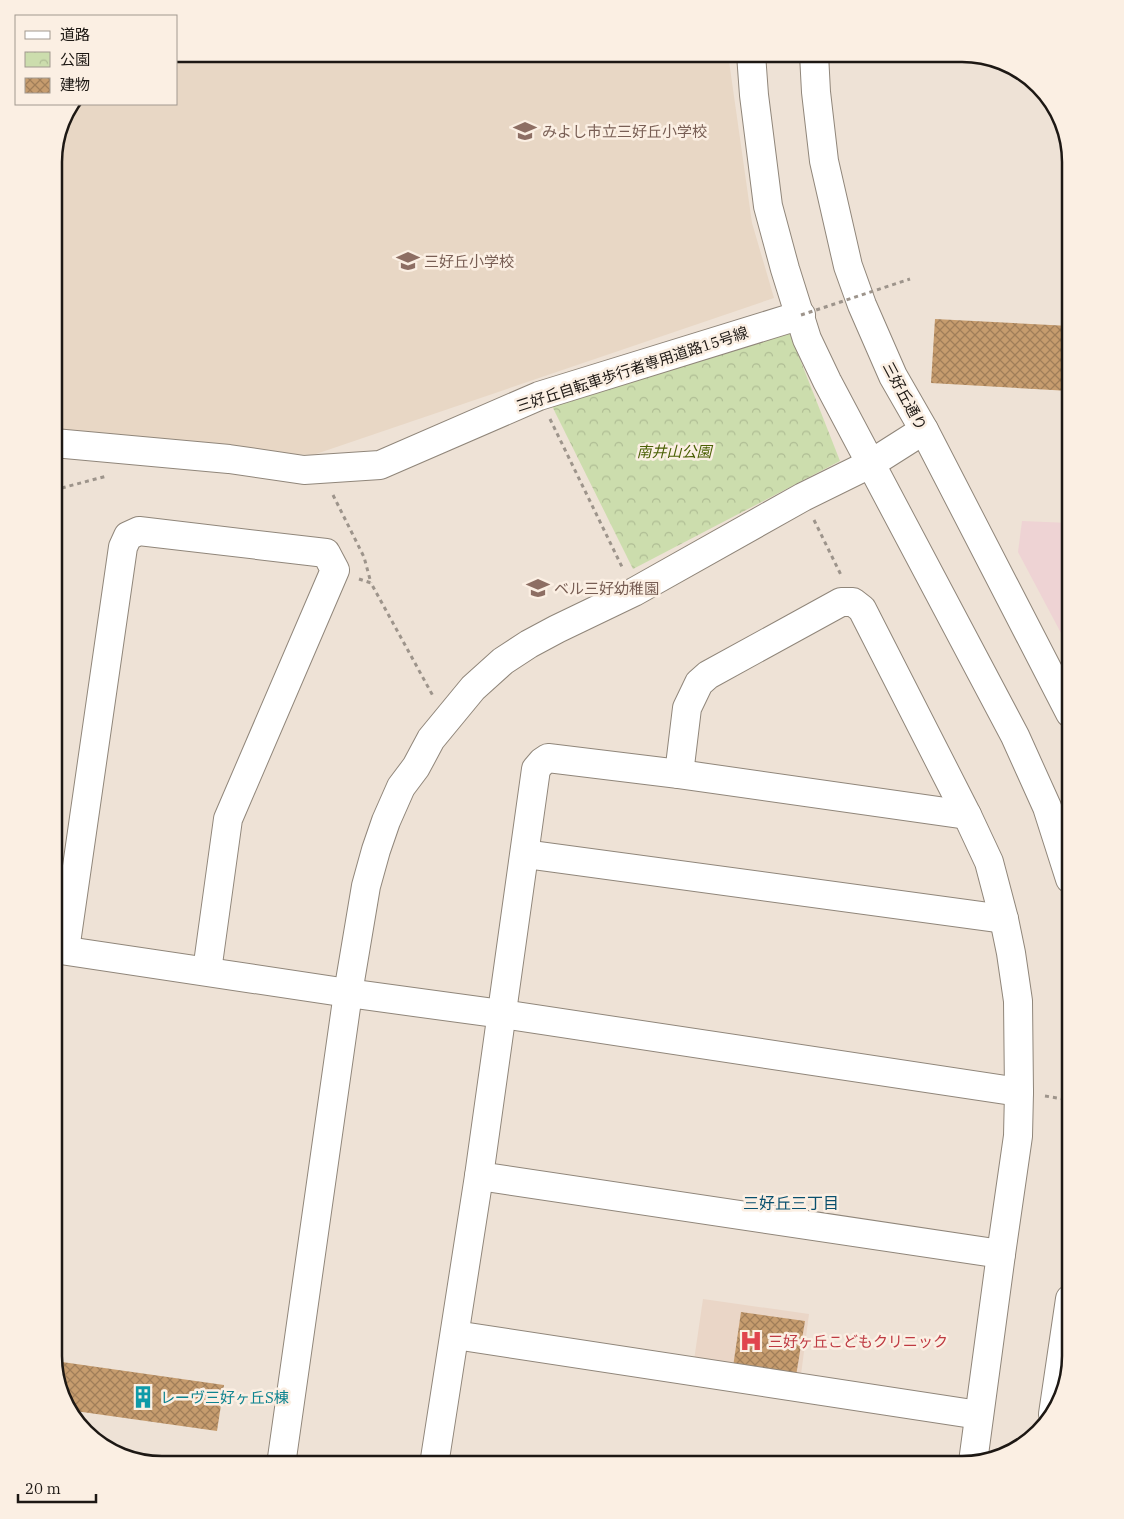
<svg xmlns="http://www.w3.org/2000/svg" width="1124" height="1519" font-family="'IBM Plex Serif','Noto Sans JP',serif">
	<defs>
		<pattern id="park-crowns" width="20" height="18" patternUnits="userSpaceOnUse" patternTransform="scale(1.25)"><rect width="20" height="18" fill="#ccddad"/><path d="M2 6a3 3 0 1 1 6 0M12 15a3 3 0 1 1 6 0" fill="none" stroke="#afbd94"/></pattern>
		<pattern id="building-cross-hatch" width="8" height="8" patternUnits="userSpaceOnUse" patternTransform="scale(1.25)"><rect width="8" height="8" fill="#c69c6e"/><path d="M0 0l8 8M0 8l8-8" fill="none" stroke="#a07e59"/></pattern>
	</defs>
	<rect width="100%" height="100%" fill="#eee2d6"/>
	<polygon fill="#eed3d4" points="1022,521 1070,523 1070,650 1018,552"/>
	<polygon fill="#e8d7c5" points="176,54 728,54 752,223 774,298 313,455 54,441 54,155 65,115 73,104 176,104"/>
	<polygon fill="#ead6c7" points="703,1299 809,1314 800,1382 693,1367"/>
	<polygon fill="url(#park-crowns)" points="785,321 840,461 633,569 550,402"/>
	<g fill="url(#building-cross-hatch)">
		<polygon points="935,319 1070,326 1070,391 931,383"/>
		<polygon points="741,1312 805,1321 796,1376 733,1367"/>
		<polygon points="55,1361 224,1385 217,1431 68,1410"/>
	</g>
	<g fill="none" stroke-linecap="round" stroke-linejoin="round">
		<defs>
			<g id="street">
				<polyline points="751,54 754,95 768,206 785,269 807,339 827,381 1015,736 1047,807 1070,879"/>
				<polyline points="54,443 229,459 304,470 380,465 539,396 801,315"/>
				<polyline points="679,774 687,708 699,683 708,675 841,602 853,602 862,609 967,815 989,862 1004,919 1011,953 1018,1001 1019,1092 1018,1136 1001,1254 973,1462"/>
				<polyline points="525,854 1004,919"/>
				<polyline points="54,949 348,993 502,1014 1019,1092"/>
				<polyline points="65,950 123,547 128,536 139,531 326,553 335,570 228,819 207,971"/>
				<polyline points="479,1176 1001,1254"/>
				<polyline points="455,1335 979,1415"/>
				<polyline points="1053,1414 1070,1299"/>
				<polyline points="281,1465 348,993 366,886 376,850 386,821 401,787 416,767 431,739 473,688 503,661 529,644 557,629 634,592 803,497 872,463 924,430"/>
				<polyline points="434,1465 479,1176 536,769 542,762 548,758 679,774 967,815"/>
			</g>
			<polyline id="secondary" points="814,54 816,92 824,161 848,266 862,305 893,376 924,430 1070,713"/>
		</defs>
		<use href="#street" stroke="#90867a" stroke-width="30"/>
		<use href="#secondary" stroke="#90867a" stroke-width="30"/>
		<g stroke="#9d948b" stroke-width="3" stroke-dasharray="4 4" stroke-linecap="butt">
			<polyline points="550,419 623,569"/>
			<polyline points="54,490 107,476"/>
			<polyline points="333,495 364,557 371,583"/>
			<polyline points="814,520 841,575"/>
			<polyline points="359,579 371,583 433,696"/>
			<polyline points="1045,1096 1070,1100"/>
		</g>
		<use href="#street" stroke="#fff" stroke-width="28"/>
		<use href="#secondary" stroke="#fff" stroke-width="28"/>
		<polyline stroke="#9d948b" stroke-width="3" stroke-dasharray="4 4" stroke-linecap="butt" points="801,315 910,279"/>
	</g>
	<defs>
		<symbol id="school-bare" viewBox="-9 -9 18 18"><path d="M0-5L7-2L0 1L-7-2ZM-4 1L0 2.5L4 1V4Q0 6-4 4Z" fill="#8d6e63" stroke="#fbefe3" stroke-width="2.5" paint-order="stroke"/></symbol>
		<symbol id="hospital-bare" viewBox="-9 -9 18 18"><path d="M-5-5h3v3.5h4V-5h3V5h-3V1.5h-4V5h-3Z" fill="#e0444e" stroke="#fbefe3" stroke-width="2.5" paint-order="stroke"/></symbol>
		<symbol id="building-bare" viewBox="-9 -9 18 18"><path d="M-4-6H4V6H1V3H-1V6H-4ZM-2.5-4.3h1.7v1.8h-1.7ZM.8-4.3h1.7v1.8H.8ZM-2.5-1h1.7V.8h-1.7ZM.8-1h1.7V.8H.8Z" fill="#0f9aa8" stroke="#fbefe3" stroke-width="2.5" paint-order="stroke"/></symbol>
	</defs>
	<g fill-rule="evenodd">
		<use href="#school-bare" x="509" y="115" width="32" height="32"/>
		<use href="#school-bare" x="392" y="245" width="32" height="32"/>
		<use href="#school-bare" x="522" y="572" width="32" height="32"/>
		<use href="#hospital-bare" x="735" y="1325" width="32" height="32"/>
		<use href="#building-bare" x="127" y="1381" width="32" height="32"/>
	</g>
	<g text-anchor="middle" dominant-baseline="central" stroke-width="5" stroke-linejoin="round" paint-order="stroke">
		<g font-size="15" fill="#785e54" stroke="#fbefe3" text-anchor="start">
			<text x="542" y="131">みよし市立三好丘小学校</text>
			<text x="424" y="261">三好丘小学校</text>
			<text x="554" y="588">ベル三好幼稚園</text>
		</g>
		<g font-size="15" fill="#1d1814" stroke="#fbefe3">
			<text transform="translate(632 369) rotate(-18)">三好丘自転車歩行者専用道路15号線</text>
			<text transform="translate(905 396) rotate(62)">三好丘通り</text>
		</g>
		<g font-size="15" font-style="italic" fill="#4b6005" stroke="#fbefe3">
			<text x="674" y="451">南井山公園</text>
		</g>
		<g font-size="15" fill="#be3a42" stroke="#fbefe3" text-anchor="start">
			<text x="768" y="1341">三好ヶ丘こどもクリニック</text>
		</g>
		<g font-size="15" fill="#0d838f" stroke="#fbefe3" text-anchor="start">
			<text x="160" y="1397">レーヴ三好ヶ丘S棟</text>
		</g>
		<g font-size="16" fill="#084f6d" stroke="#fbefe3">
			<text x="791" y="1203">三好丘三丁目</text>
		</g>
	</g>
	<path d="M0 0H1124V1519H0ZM162 62H962A100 100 0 0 1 1062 162V1356A100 100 0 0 1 962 1456H162A100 100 0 0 1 62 1356V162A100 100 0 0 1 162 62Z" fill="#fbefe3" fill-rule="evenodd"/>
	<path fill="none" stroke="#1d1814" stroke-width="2.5" d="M162 62H962A100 100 0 0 1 1062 162V1356A100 100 0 0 1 962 1456H162A100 100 0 0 1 62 1356V162A100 100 0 0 1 162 62Z"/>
	<rect x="15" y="15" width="162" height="90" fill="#fbefe3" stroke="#a29990"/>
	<rect x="25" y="31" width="25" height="8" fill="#ffffff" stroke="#a29990"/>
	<text x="60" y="40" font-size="15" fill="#1d1814">道路</text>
	<rect x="25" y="52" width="25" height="15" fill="url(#park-crowns)" stroke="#a29990"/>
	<text x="60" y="65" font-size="15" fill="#1d1814">公園</text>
	<rect x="25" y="78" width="25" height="15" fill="url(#building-cross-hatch)" stroke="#a29990"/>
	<text x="60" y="90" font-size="15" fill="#1d1814">建物</text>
	<path d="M18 1494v8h78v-8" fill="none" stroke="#1d1814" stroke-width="2.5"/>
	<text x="25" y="1494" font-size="15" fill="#1d1814" stroke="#fbefe3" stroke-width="4" paint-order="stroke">20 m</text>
</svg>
